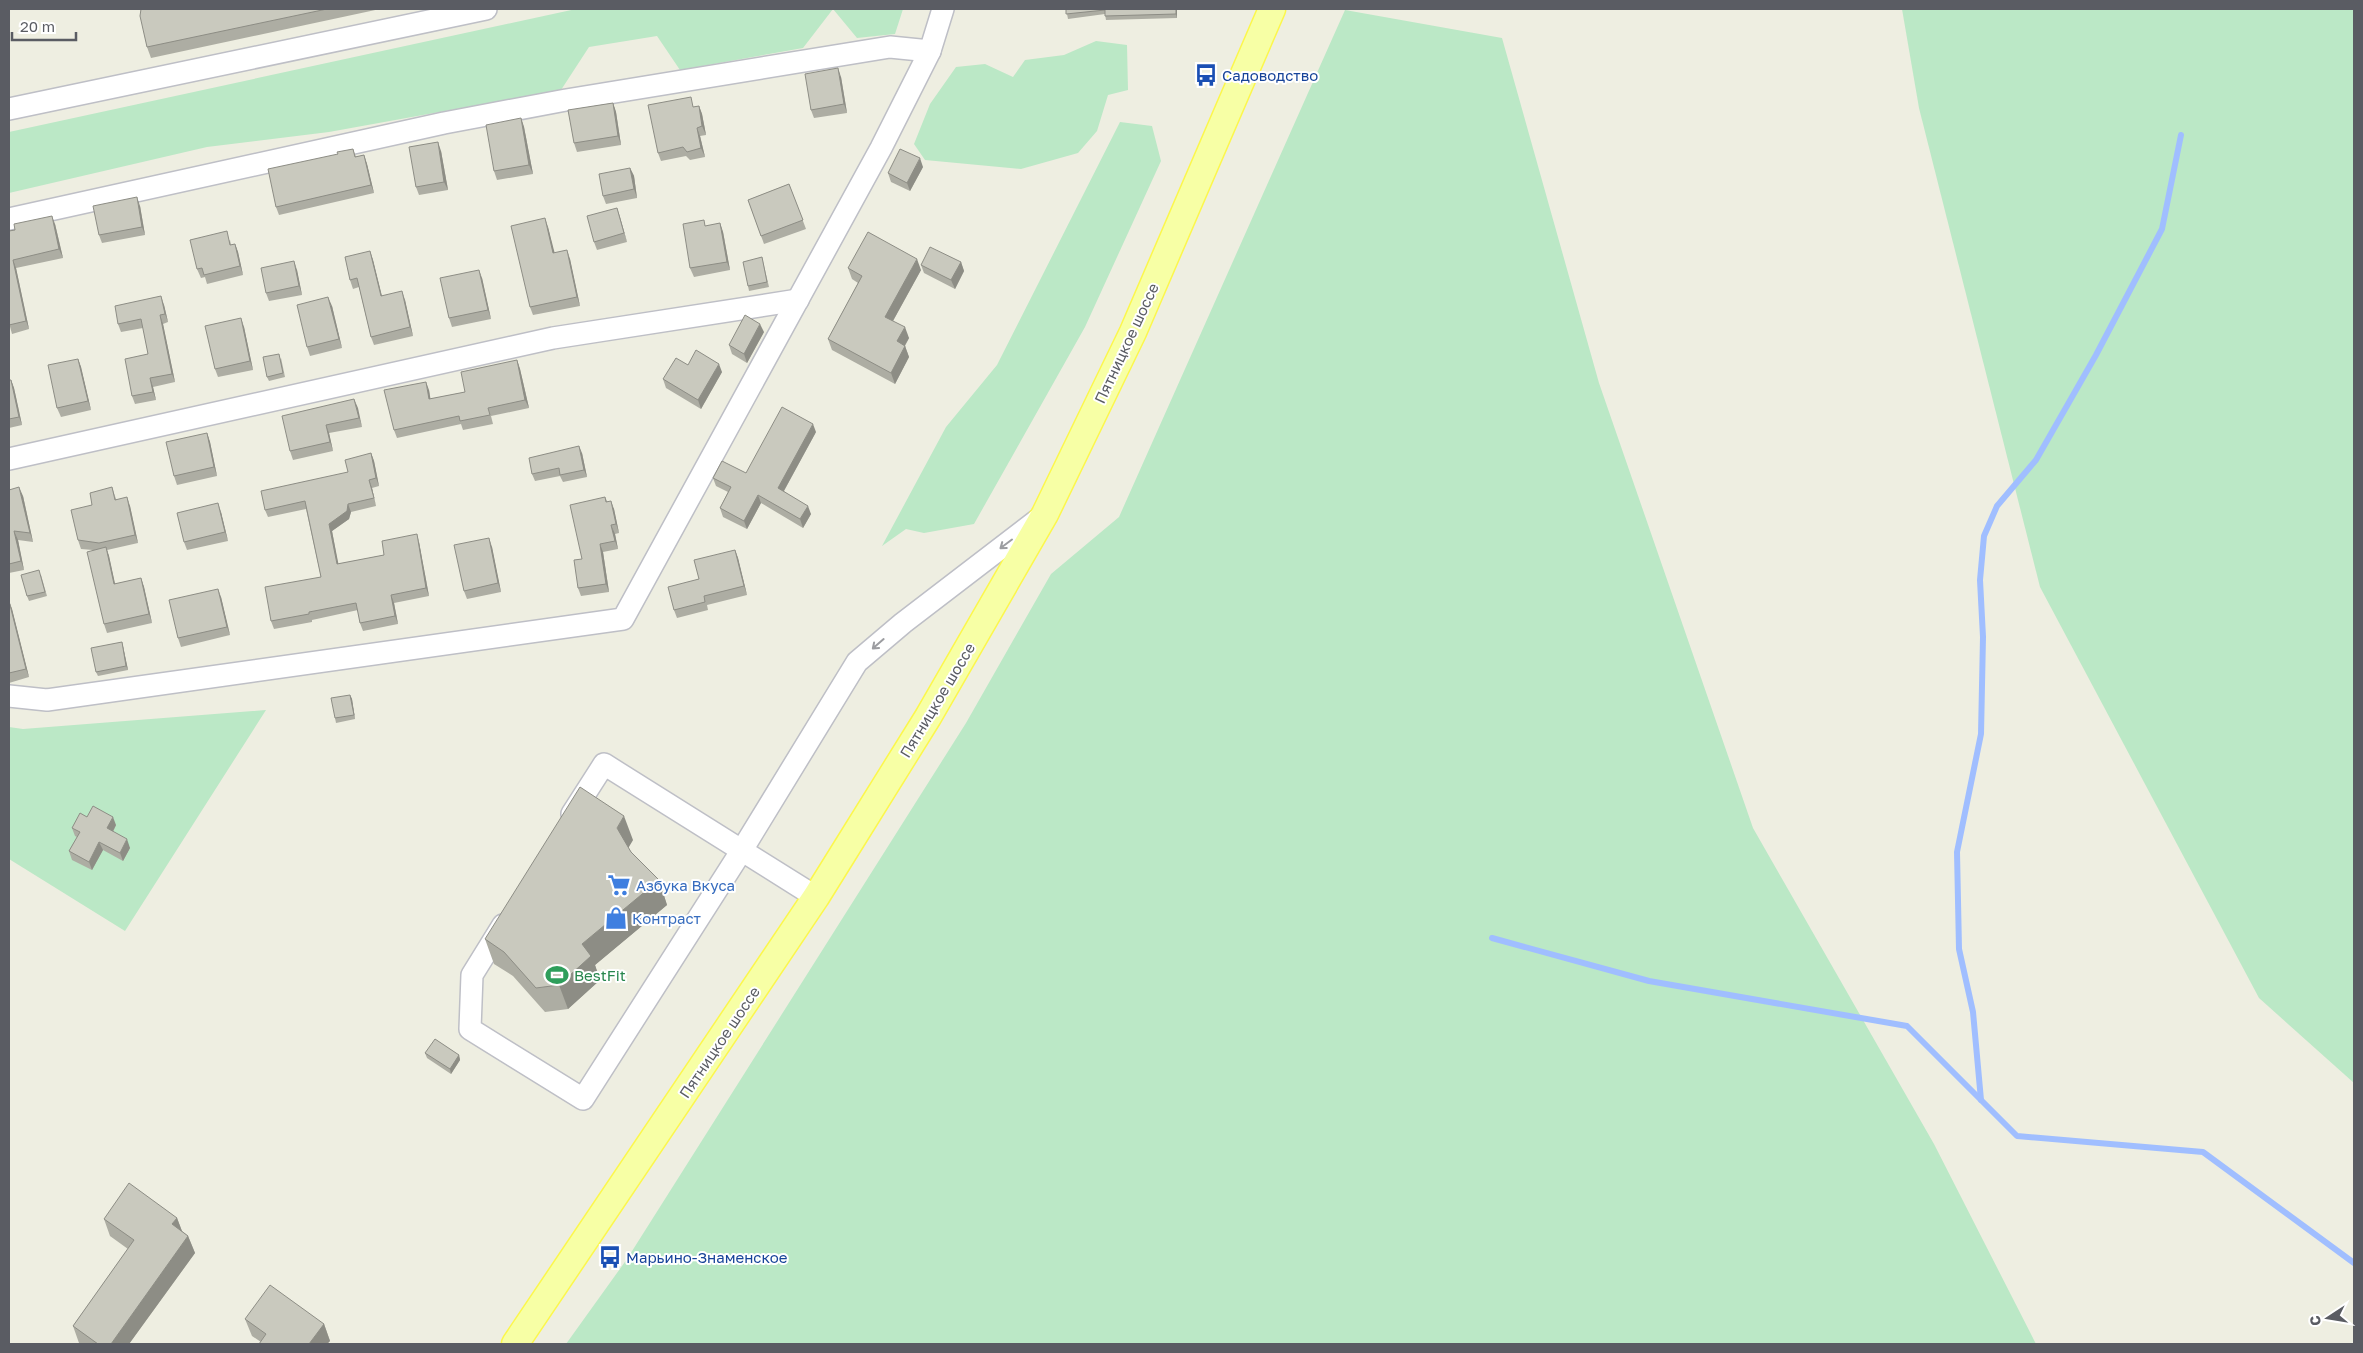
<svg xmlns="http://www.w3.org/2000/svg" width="2363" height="1353" font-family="'Golos Text',sans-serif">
	<rect width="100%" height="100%" fill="#eeeee1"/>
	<g fill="#bbe8c6">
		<polygon points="576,9 903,9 895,34 857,38 833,9 803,48 680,70 657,36 589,47 561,90 329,132 207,147 9,193 9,132"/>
		<polygon points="1902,9 2354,9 2354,1083 2259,998 2040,587 1919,108"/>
		<polygon points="1345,10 1502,38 1599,383 1753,828 1934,1144 2036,1344 566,1344 627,1259 966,723 1051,574 1119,517"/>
		<polygon points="1096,41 1127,45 1128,90 1108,95 1097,131 1078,153 1021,169 925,160 914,144 930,104 956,67 985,64 1013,77 1025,60 1064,55"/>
		<polygon points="1120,122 1152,126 1161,161 1085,327 974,524 924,533 906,529 882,546 946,427 997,365"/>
		<polygon points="266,710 125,931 9,859 9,727 23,729"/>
	</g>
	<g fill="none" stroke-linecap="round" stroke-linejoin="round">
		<g stroke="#a0beff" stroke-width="6">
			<polyline points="1492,938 1649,981 1907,1026 2017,1136 2203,1152 2354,1263"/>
			<polyline points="1981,1100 1973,1012 1959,949 1957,852 1981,734 1983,637 1980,580 1984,536 1997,506 2036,460 2096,355 2162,229 2181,135"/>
		</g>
		<defs>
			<g id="minor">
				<polyline points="9,109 486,9"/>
				<polyline points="9,219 444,123 566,100 890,47 930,51"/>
				<polyline points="9,459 553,338 798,300"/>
				<polyline points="9,696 47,700 623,619 881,148 930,51 943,9"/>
				<polyline points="572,814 604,764 816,897"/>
				<polyline points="503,925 472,975 470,1029 583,1099 742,850 857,662 903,623 1040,518"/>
			</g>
			<polyline id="major" points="515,1344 816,897 928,717 1045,514 1133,332 1272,9"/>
		</defs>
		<use href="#minor" stroke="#bebfc6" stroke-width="24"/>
		<use href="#major" stroke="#fcf74c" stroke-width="29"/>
		<use href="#minor" stroke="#fff" stroke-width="21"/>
		<use href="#major" stroke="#f7ffa5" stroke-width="26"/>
	</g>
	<g fill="#adada3">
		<polygon points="141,9 380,9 151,58 147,47"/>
		<polygon points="1066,9 1177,9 1177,18 1106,20 1105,14 1068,19"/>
		<polygon points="841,77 847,113 814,118 811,110"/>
		<polygon points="613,103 616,112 621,145 577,152 574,143"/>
		<polygon points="699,106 702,114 706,135 700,136 705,157 690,160 686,156 661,161 658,153 694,107"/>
		<polygon points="521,118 524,127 533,174 497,180 494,171"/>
		<polygon points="353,149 356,157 364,155 367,164 374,193 279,215 276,207 338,154"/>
		<polygon points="441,151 448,190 419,195 416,187"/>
		<polygon points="923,167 910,191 891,182 888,173"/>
		<polygon points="630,168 634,176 637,198 606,204 603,196"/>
		<polygon points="789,184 806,229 764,244 748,200"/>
		<polygon points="140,206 145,235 102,243 99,235"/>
		<polygon points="617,208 627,242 597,250 594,242"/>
		<polygon points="720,223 723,232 730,270 694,277 690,268 707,226"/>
		<polygon points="55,224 63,258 16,268 29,329 12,334 9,323 9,231"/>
		<polygon points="548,227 554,253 570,259 580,306 533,315 530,307"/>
		<polygon points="230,240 231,245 235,244 238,252 243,275 207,284 205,277 201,278 197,269"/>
		<polygon points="370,251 373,260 382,296 405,300 413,336 374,345 371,337 359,287 353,289 350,280"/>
		<polygon points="762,257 769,287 749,291 748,286"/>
		<polygon points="961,262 964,271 955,289 924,273 921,265"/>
		<polygon points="848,268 921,270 893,321 909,338 905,346 909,357 895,384 832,350 828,339 858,283 852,279"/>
		<polygon points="297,270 302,295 269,301 266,293"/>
		<polygon points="482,278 491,319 452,327 449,318"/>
		<polygon points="164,305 168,322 163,324 175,382 153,387 156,400 135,404 132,396 148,354 143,328 121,332 118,324"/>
		<polygon points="332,306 342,348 310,356 307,347"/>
		<polygon points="244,327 253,370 218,377 215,369"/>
		<polygon points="764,332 747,363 732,354 729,345"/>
		<polygon points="281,358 285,377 269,381 267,377"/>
		<polygon points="78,359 81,367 91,410 61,417 57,408"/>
		<polygon points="517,360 520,369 529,408 491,416 493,424 463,430 461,424 397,438 394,430 429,390 430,399 465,392"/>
		<polygon points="688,365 722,372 701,409 666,388 663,379"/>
		<polygon points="9,380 11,380 14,388 22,425 9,428"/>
		<polygon points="354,399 362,427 329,433 333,451 293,460 290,451"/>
		<polygon points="816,432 784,491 811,514 803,528 761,503 747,529 723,517 720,508 728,492 716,486 713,478 746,473"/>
		<polygon points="207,433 210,442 217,476 177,485 174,476"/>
		<polygon points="371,453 374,461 379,486 372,488 376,506 351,512 349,519 332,531 338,564 384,555 419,542 429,596 394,603 398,624 363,631 360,623 358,610 312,620 312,622 274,629 271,621 321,577 306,509 268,517 265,510 348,472"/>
		<polygon points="582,453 587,477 563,482 560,476 535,481 532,474"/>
		<polygon points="112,487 116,499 130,506 138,543 107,550 109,556 115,584 141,578 144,587 152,623 107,633 104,624 93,550 81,549 78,540 92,505"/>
		<polygon points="9,490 23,496 33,542 18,540 24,570 9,573"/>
		<polygon points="605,497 607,501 614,509 619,533 615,534 618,549 603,552 609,592 581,596 578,588 582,559"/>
		<polygon points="221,512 228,541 187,550 184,542"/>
		<polygon points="492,547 501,592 467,599 464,591"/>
		<polygon points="735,550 738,558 747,595 707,605 708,610 677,618 674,610 699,579"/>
		<polygon points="41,575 47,596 29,601 27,596"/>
		<polygon points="221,597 230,635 181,647 178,638"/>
		<polygon points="9,601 12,609 29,677 9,683"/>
		<polygon points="122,642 128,670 98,676 96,672"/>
		<polygon points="350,695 352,699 355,719 336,723 335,718"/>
		<polygon points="87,817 116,825 113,832 130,848 123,861 103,850 92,870 72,860 69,851 77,837 75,836 72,828"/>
		<polygon points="633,840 628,847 631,852 659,880 667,905 595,965 600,980 568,1009 545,1012 513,976 494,964 485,939"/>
		<polygon points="425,1053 459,1055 460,1060 451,1074 427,1058"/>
		<polygon points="177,1218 182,1231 188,1236 195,1253 129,1344 81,1344 79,1343 73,1326 128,1249 110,1236 104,1219"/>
		<polygon points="245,1319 324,1324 330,1341 327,1344 259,1344 261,1342 252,1336"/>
	</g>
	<g fill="#8d8d85">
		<polygon points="1176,9 1177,9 1177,18 1176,14"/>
		<polygon points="838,68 841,77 847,113 844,104"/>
		<polygon points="613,103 616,112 621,145 618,136"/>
		<polygon points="699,106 702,114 706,135 702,126"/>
		<polygon points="521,118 524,127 533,174 529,165"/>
		<polygon points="697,128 700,136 705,157 701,148"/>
		<polygon points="438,142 441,151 448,190 444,182"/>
		<polygon points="364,155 367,164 374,193 371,185"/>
		<polygon points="920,158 923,167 910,191 907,183"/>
		<polygon points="630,168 634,176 637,198 634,189"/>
		<polygon points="137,197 140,206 145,235 142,227"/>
		<polygon points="617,208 620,217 627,242 624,233"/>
		<polygon points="52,216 55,224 63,258 59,249"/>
		<polygon points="545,218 548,227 557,262 553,253"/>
		<polygon points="720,223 723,232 730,270 727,262"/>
		<polygon points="235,244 238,252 243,275 240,266"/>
		<polygon points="567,250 570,259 580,306 577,297"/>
		<polygon points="370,251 373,260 384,305 381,296"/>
		<polygon points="917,259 921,270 889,328 885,317"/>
		<polygon points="13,260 16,268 29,329 26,321"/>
		<polygon points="294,261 297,270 302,295 299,286"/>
		<polygon points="961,262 964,271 955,289 951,280"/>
		<polygon points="479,270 482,278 491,319 488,310"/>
		<polygon points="402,291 405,300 413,336 410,327"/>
		<polygon points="161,296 164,305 168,322 165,314"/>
		<polygon points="328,297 332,306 342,348 339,339"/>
		<polygon points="160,315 163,324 175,382 172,374"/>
		<polygon points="241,318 244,327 253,370 250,361"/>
		<polygon points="760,324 764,332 747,363 744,354"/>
		<polygon points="905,327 909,338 901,352 897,341"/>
		<polygon points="905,346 909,357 895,384 891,373"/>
		<polygon points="78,359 81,367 91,410 88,401"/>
		<polygon points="517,360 520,369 529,408 525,400"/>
		<polygon points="719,364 722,372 701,409 698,400"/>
		<polygon points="150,378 153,387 156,400 153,392"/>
		<polygon points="11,380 14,388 22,425 19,417"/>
		<polygon points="426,382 429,390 432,408 429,399"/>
		<polygon points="354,399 358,408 362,427 359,418"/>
		<polygon points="813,424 816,432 781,496 778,488"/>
		<polygon points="326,425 329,433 333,451 330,442"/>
		<polygon points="207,433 210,442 217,476 214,467"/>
		<polygon points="579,446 582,453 587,477 584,470"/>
		<polygon points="371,453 374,461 379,486 376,478"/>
		<polygon points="369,480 372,488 376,506 374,498"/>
		<polygon points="19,487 23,496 33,542 30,533"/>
		<polygon points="758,495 761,503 747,529 744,521"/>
		<polygon points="127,497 130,506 138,543 135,535"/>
		<polygon points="611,501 614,509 619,533 616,524"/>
		<polygon points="218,503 221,512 228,541 225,532"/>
		<polygon points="348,504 351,512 349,519 332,531 340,572 337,564 329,524"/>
		<polygon points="808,506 811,514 803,528 800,519"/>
		<polygon points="611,525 615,534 618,549 615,541"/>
		<polygon points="14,531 18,540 24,570 21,561"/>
		<polygon points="417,534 419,542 429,596 426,588"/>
		<polygon points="489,538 492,547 501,592 498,583"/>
		<polygon points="600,544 603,552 609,592 606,584"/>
		<polygon points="106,547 109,556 117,593 114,584"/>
		<polygon points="735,550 738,558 747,595 744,586"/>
		<polygon points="141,578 144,587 152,623 149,614"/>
		<polygon points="218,589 221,597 230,635 227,627"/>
		<polygon points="391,595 394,603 398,624 395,616"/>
		<polygon points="9,601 12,609 29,677 26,669"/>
		<polygon points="122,642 123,646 128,670 126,666"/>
		<polygon points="350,695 352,699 355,719 354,715"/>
		<polygon points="624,816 633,840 626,852 617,828"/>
		<polygon points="113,817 116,825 110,837 107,828"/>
		<polygon points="127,839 130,848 123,861 120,853"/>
		<polygon points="99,842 103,850 92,870 89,862"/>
		<polygon points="659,880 667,905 595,965 600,980 568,1009 559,985 582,944"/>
		<polygon points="459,1055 460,1060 451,1074 450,1069"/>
		<polygon points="177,1218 183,1234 172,1224"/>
		<polygon points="188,1236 195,1253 129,1344 111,1344"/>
		<polygon points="324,1324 330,1341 327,1344 309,1344"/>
	</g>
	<g fill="#c9c9be" stroke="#8d8d85">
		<polygon points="141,9 327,9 147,47 140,16"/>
		<polygon points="1066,9 1176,9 1176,14 1105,16 1105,10 1066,14"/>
		<polygon points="838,68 844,104 811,110 805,74"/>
		<polygon points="691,97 693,107 699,106 702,126 697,128 701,148 687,152 683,147 658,153 648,105"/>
		<polygon points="613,103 618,136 574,143 568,110"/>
		<polygon points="521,118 529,165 494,171 486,125"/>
		<polygon points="438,142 444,182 416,187 409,147"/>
		<polygon points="353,149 355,157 364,155 371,185 276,207 268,169 338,154 337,152"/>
		<polygon points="900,149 920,158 907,183 888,173"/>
		<polygon points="630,168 634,189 603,196 599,174"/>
		<polygon points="789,184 803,220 761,236 748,200"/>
		<polygon points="137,197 142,227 99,235 93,206"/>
		<polygon points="617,208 624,233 594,242 587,216"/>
		<polygon points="52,216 59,249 13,260 26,321 9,325 9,231 15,230 14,224"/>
		<polygon points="545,218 553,253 567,250 577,297 530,307 511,226"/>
		<polygon points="704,220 705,226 720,223 727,262 690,268 683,224"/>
		<polygon points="227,231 230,245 235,244 240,266 204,275 202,268 197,269 190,240"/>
		<polygon points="868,232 917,259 885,317 905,327 897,341 905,346 891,373 828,339 862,276 848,268"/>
		<polygon points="930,247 961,262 951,280 921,265"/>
		<polygon points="370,251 381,296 402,291 410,327 371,337 357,278 350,280 345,257"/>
		<polygon points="762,257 767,282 748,286 743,262"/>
		<polygon points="294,261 299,286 266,293 261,268"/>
		<polygon points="479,270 488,310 449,318 440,278"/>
		<polygon points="161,296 165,314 160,315 172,374 150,378 153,392 132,396 125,359 148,354 141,319 118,324 115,306"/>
		<polygon points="328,297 339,339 307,347 297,305"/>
		<polygon points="745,315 760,324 744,354 729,345"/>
		<polygon points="241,318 250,361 215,369 205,326"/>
		<polygon points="696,350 719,364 698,400 663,379 676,358 688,365"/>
		<polygon points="279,354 283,373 267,377 263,357"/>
		<polygon points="78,359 88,401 57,408 48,365"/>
		<polygon points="517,360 525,400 488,408 490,415 460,421 459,416 394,430 384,390 426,382 429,399 465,392 461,372"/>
		<polygon points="9,380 11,380 19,417 9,419"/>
		<polygon points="354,399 359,418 326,425 330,442 290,451 282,416"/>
		<polygon points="782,407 813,424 778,488 808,506 800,519 758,495 744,521 720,508 731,487 713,478 722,461 746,473"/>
		<polygon points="207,433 214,467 174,476 166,442"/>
		<polygon points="579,446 584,470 560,475 559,468 532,474 529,458"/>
		<polygon points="371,453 376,478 369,480 374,498 348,504 347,511 329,524 337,564 384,555 382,541 417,534 426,588 391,595 395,616 360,623 356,603 309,612 309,614 271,621 265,587 321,577 305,501 265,510 261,491 348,472 345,460"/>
		<polygon points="19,487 30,533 14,531 21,561 9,564 9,490"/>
		<polygon points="112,487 115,500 127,497 135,535 99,543 78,540 71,510 92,505 90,493"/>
		<polygon points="605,497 606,502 611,501 616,524 611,525 615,541 600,544 606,584 578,588 574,560 582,559 570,505"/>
		<polygon points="218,503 225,532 184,542 177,513"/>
		<polygon points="489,538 498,583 464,591 454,545"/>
		<polygon points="106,547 114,584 141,578 149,614 104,624 87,552"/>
		<polygon points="735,550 744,586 704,596 705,602 674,610 668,587 699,579 694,560"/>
		<polygon points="39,570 45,592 27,596 21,575"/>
		<polygon points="218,589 227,627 178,638 169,600"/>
		<polygon points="9,601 26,669 9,673"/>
		<polygon points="122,642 126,666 96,672 91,648"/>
		<polygon points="350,695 354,715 335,718 331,698"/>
		<polygon points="580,787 624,816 617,828 631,852 659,880 582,944 591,956 559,985 536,988 504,952 485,939"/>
		<polygon points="93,806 113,817 107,828 127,839 120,853 99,842 89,862 69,851 80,832 72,828 80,813 87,817"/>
		<polygon points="435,1039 459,1055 450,1069 425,1053"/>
		<polygon points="129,1183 177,1218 172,1224 188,1236 111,1344 98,1344 73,1326 134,1240 104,1219"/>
		<polygon points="270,1285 324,1324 309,1344 259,1344 266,1334 245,1319"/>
	</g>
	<defs><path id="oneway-shaft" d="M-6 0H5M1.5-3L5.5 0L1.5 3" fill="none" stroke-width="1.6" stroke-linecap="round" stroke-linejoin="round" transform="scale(1.25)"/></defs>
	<g stroke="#9c9da1">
		<use href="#oneway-shaft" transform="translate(1006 544) rotate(143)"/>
		<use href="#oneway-shaft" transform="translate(878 644) rotate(139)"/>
	</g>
	<defs>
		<symbol id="bus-bare" viewBox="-9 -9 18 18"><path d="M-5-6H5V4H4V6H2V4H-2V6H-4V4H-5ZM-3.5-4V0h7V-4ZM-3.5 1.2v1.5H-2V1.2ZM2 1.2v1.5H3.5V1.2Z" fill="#1a4fb4" stroke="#fff" stroke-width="2.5" paint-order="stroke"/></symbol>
		<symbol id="supermarket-bare" viewBox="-9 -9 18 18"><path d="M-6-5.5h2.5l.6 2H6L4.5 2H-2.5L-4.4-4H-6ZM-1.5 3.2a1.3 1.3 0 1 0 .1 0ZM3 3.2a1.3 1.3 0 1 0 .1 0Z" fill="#3f7fe0" stroke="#fff" stroke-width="2.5" paint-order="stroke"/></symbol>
		<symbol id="shop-bare" viewBox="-9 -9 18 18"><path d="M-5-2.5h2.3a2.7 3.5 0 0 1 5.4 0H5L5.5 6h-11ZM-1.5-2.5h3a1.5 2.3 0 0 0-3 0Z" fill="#3f7fe0" stroke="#fff" stroke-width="2.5" paint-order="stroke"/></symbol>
		<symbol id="stadium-bare" viewBox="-9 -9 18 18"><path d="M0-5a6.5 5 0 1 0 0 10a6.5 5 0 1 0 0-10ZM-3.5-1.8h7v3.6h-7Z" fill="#2e9e5b" stroke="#fff" stroke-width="2.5" paint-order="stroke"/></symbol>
	</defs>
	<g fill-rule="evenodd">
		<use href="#bus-bare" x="1190" y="59" width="32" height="32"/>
		<use href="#supermarket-bare" x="603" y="869" width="32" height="32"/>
		<use href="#shop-bare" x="600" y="902" width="32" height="32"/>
		<use href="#stadium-bare" x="541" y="959" width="32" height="32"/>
		<use href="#bus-bare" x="594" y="1241" width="32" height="32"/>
	</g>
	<g text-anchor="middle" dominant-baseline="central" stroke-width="4" stroke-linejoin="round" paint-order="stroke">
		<g font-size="15" fill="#164399" stroke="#fff" text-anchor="start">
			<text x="1222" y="75">Садоводство</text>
			<text x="626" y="1257">Марьино-Знаменское</text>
		</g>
		<g font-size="15" fill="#5a5c63" stroke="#fff">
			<text transform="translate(1126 343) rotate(-65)">Пятницкое шоссе</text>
			<text transform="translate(937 700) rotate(-59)">Пятницкое шоссе</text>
			<text transform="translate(719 1042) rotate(-56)">Пятницкое шоссе</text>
		</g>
		<g font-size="15" fill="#366cbe" stroke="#fff" text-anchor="start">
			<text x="636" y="885">Азбука Вкуса</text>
			<text x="632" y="918">Контраст</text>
		</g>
		<g font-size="15" fill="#27864d" stroke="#fff" text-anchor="start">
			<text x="574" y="975">BestFit</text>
		</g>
	</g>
	<rect width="2363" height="1353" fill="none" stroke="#5a5c63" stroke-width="20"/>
	<g transform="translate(2328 1318) rotate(258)" stroke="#ffffff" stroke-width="4" paint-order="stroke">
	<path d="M0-4L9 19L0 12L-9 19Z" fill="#5a5c63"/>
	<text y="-8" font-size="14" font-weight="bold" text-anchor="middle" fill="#5a5c63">С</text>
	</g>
	<path d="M12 32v8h64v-8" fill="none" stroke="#5a5c63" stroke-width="2.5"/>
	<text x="20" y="32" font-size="15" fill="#5a5c63" stroke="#ffffff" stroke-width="4" paint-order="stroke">20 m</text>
</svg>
